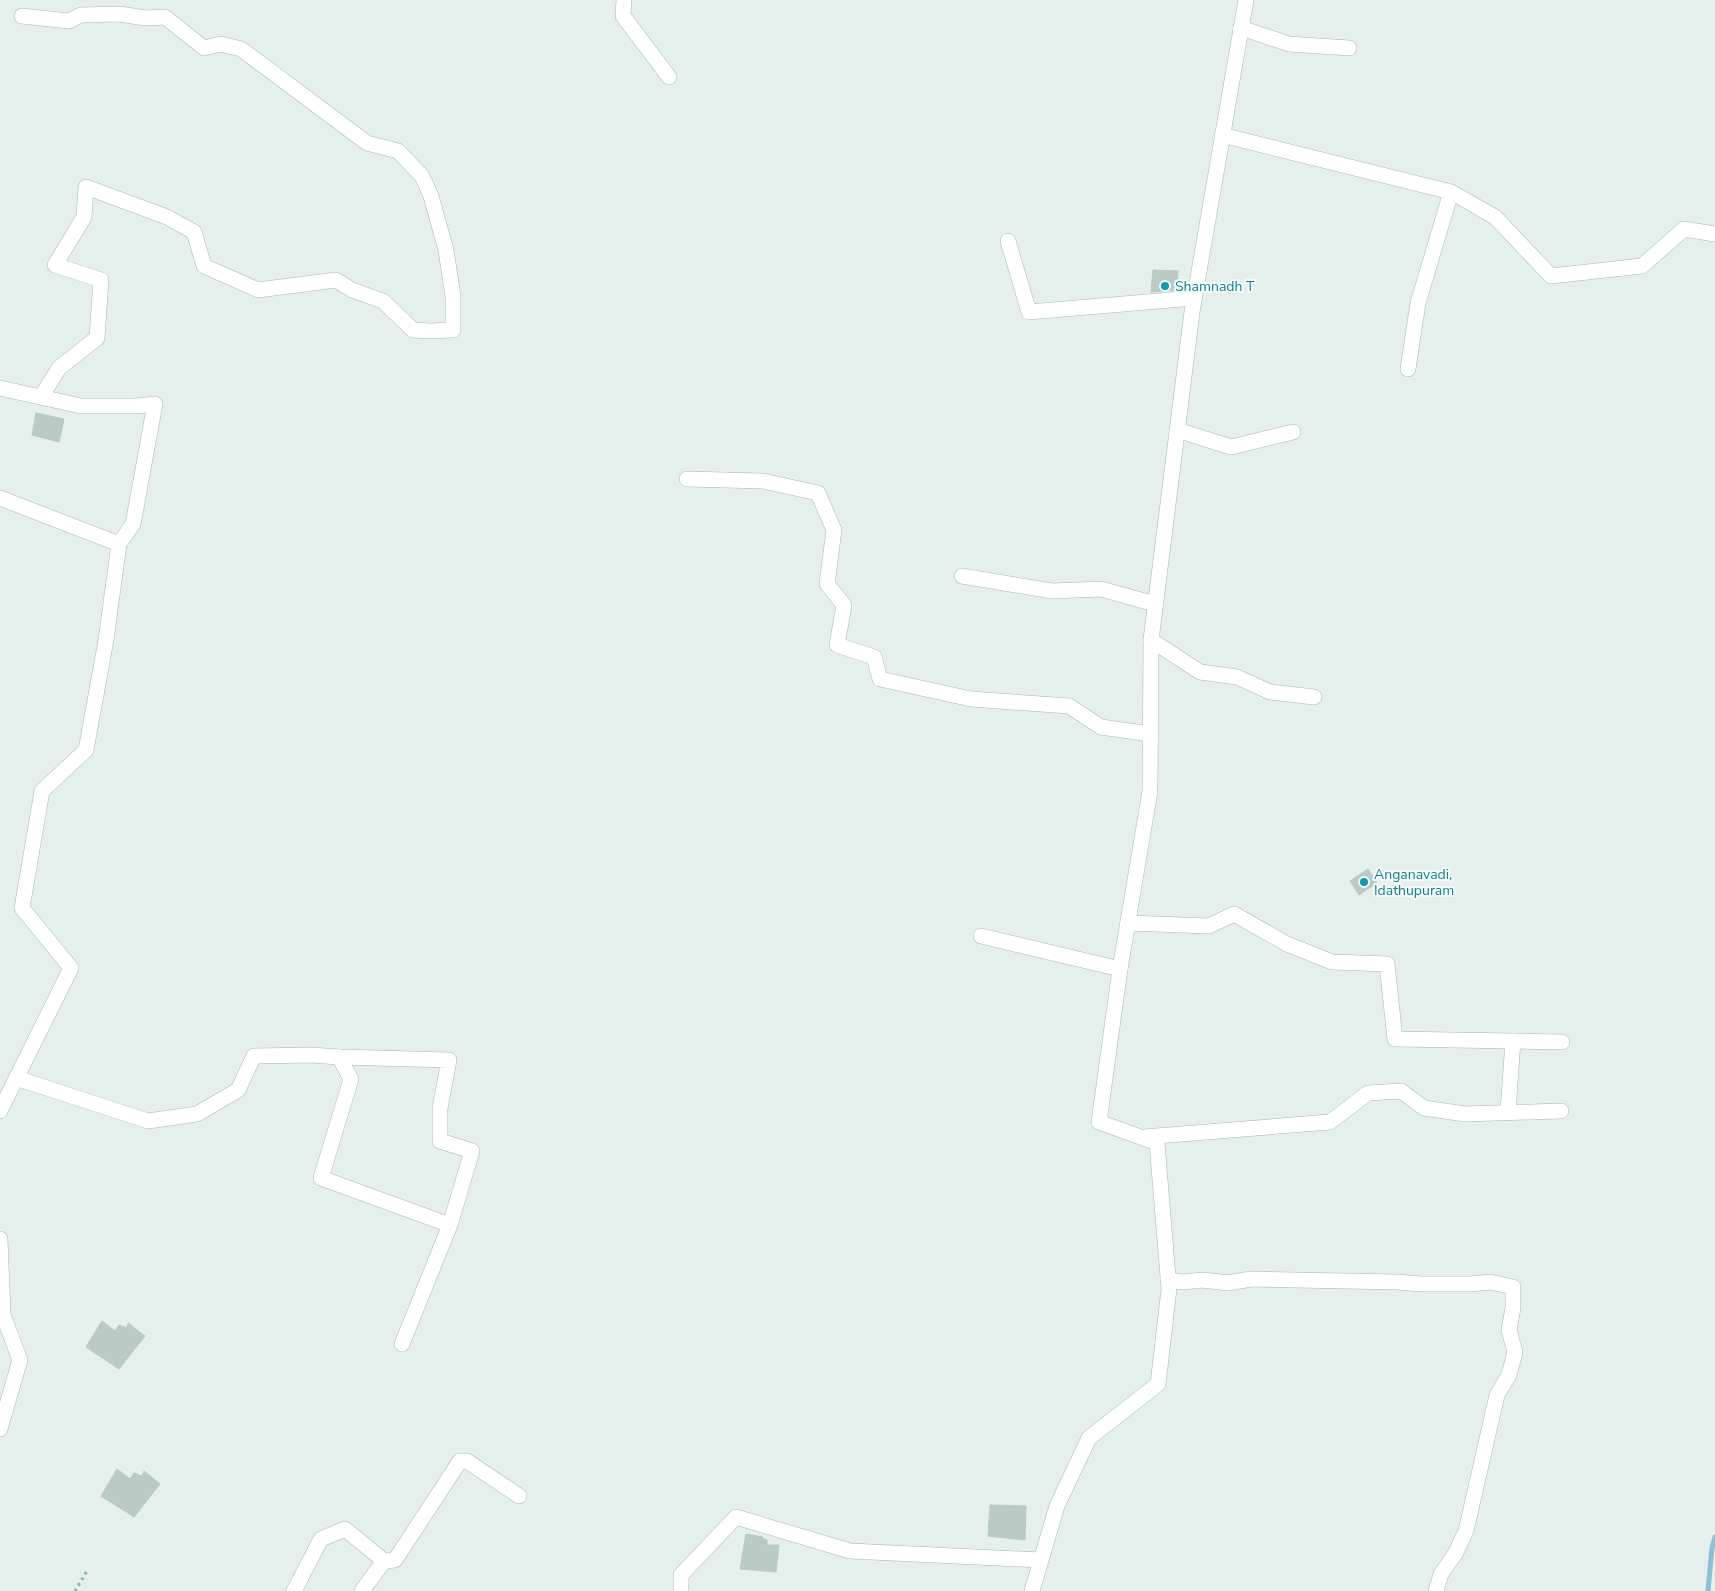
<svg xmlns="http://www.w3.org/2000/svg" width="1715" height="1591" font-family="'Nunito Sans',sans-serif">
	<rect width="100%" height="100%" fill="#e5efec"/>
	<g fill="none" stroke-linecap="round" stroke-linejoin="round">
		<polyline stroke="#8ac1d8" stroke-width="5" points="1708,1591 1712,1548 1715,1537"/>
	</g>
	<g fill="#bacbc6" stroke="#b7cac5">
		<polygon points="1153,270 1178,271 1177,290 1151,292"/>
		<polygon points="36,413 64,419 59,442 32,435"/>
		<polygon points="1368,869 1377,883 1359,895 1350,881"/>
		<polygon points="102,1321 115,1331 119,1325 127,1328 128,1323 145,1336 119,1369 86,1347"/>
		<polygon points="117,1469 130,1479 134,1473 142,1476 144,1471 160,1484 134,1517 101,1496"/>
		<polygon points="990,1505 1026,1506 1025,1540 988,1536"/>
		<polygon points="746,1534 763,1537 762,1538 767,1540 767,1545 779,1545 776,1572 740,1569"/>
	</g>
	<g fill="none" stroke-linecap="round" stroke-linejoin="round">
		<defs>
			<g id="street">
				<polyline points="624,0 623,16 669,77"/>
				<polyline points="22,16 69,21 81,15 120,14 145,18 165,17 204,48 221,44 241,49 367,143 398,151 422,176 431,196 446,250 453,296 453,330 430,331 413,330 383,301 352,290 336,280 258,290 204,266 194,232 167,217 86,187 84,217 55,265 101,280 97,338 59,368 41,397"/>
				<polyline points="1241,28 1289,44 1349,48"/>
				<polyline points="1222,135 1451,192 1495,217 1551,276 1642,266 1684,229 1715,234"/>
				<polyline points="1008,241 1029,312 1194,298"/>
				<polyline points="1408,369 1418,303 1451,192"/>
				<polyline points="0,388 81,406 136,406 155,404 133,524 119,544"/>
				<polyline points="1177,430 1231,447 1293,432"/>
				<polyline points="687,479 763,481 818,493 834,530 827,584 844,605 837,645 874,657 880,679 971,699 1069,706 1101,727 1150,734"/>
				<polyline points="0,498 119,544 106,640 86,750 42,791 22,908 71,968 0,1111"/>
				<polyline points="962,576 1052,591 1101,589 1155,604"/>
				<polyline points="1151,640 1200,672 1237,677 1270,692 1314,697"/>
				<polyline points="1128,923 1209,926 1234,914 1287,944 1332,962 1387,964 1395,1039 1562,1042"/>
				<polyline points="981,936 1120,969"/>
				<polyline points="339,1057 449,1060 440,1108 440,1141 472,1151 450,1225"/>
				<polyline points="16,1078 148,1121 197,1114 238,1090 254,1056 311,1055 339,1057 351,1079 321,1178 450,1225 402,1344"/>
				<polyline points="1508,1112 1513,1041"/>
				<polyline points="1144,1137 1330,1122 1368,1093 1401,1091 1424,1108 1465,1114 1561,1111"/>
				<polyline points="0,1239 3,1315 20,1360 0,1429"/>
				<polyline points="1168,1280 1183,1282 1203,1280 1228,1283 1251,1279 1397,1282 1420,1284 1471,1284 1490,1282 1513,1287 1513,1308 1509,1330 1515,1352 1509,1375 1497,1395 1466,1531 1455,1554 1441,1574 1436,1591"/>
				<polyline points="294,1591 321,1539 345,1529 384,1561 395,1560 460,1461 467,1461 519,1496"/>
				<polyline points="362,1591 384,1561"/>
				<polyline points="681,1591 681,1575 736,1517 850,1551 1040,1560"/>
				<polyline points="1032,1591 1057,1506 1089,1438 1158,1384 1169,1289 1157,1143 1099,1122 1120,969 1150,791 1151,640 1192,312 1246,0"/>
			</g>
		</defs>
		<use href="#street" stroke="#a7b8b5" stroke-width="16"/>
		<polyline stroke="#83b5ad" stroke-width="3" stroke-dasharray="2.5 4" stroke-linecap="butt" points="75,1591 87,1571"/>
		<use href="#street" stroke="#fff" stroke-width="15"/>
	</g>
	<g fill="#0f9aa8" stroke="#f6fbf9" stroke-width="2">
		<circle cx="1165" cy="286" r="5"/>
		<circle cx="1364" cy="882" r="5"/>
	</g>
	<g text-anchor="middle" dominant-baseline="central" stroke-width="4" stroke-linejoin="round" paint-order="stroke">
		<g font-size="14" fill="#0d838f" stroke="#f6fbf9" text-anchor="start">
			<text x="1175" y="286">Shamnadh T</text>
			<text x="1374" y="874">Anganavadi,<tspan x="1374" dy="16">Idathupuram</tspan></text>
		</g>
	</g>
</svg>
